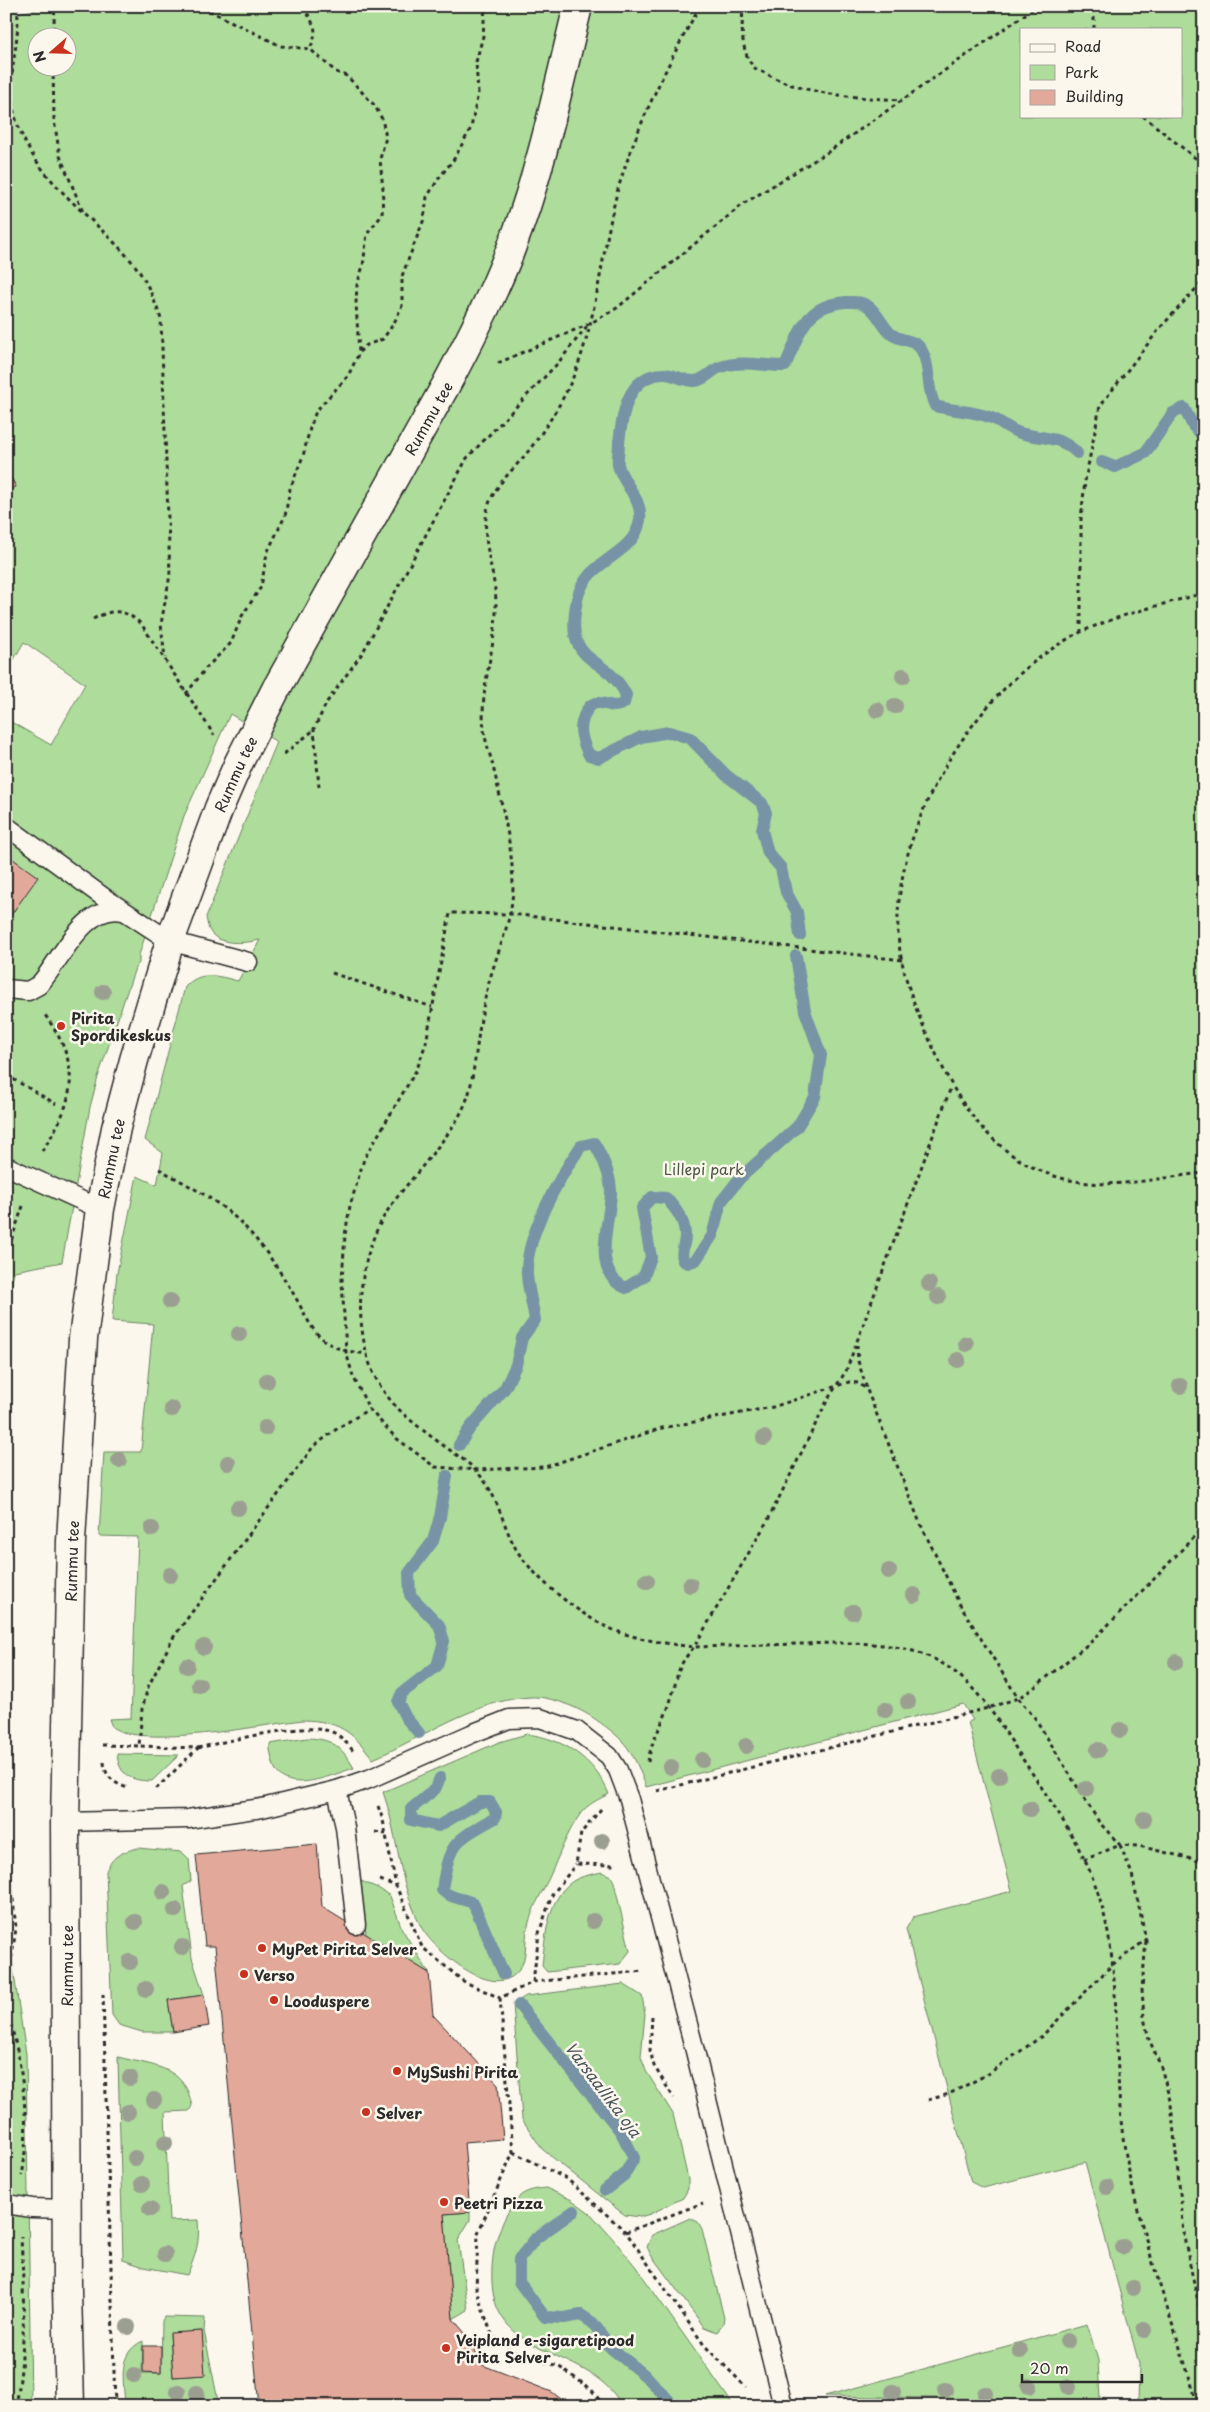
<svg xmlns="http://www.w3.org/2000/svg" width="1210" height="2412" font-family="'Playpen Sans',sans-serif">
	<rect width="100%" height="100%" fill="#fbf7ec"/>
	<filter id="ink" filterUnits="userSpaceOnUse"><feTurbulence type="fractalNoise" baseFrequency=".02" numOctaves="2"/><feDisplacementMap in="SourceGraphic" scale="10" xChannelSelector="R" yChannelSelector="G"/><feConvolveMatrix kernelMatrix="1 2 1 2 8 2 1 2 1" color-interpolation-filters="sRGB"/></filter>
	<g filter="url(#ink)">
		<g fill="#aedc9b" stroke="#6c8463" fill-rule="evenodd">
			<path d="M55,6H1204V2406H1138L1139,2364L1085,2162L983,2188L971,2182L906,1929L913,1917L1012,1891L968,1722L973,1720L963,1704L646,1787C633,1751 627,1741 595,1719C579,1708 551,1696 531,1697C477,1699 422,1738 373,1759C352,1731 338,1721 303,1720C263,1725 141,1749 112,1727L109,1719L131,1718L138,1537L99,1536L104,1452H141L153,1324L112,1321L117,1273L137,1176L157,1185L163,1153L145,1140L185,987C200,970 218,976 238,981L260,940C245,943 222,946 211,933C208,929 207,922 206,917L277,742L230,714L184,816L139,955V963L135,968L98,1077L90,1107L62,1262L14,1271L6,1317V719L51,745L85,684L24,642L6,673V491L16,486L6,469V7L18,13ZM1021,29H1181V116H1021ZM38,38H68V68H38Z"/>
			<path d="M527,1734C565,1739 594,1759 609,1794C599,1799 588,1804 581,1813C567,1832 559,1856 549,1878C541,1894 532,1909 528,1926C524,1941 528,1958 519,1970C495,2002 440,1954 425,1933C421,1928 417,1919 415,1913C398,1875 397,1831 383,1792L499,1742Z"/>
			<path d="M307,1738C333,1739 341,1746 354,1768C331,1775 282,1798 273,1763C272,1757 269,1750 270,1744Z"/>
			<path d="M117,1754L179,1755L152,1781C132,1781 119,1776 117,1754Z"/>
			<path d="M138,1848L182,1852L189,1859L191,1881L183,1886L192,1958L204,1995L168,2000L173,2032H142L119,2025L112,2015L106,1871C113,1855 122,1852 138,1848Z"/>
			<path d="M602,1872L611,1876L614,1882L630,1951L620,1964L547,1972L542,1966C545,1939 547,1898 573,1881C581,1876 593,1874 602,1872Z"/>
			<polygon points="361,1881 378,1888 390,1896 402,1929 429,1973 366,1935"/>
			<polygon points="6,1921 26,2054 31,2406 6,2406"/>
			<polygon points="623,1984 642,1996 645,2014 641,2057 646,2071 673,2114 688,2179 688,2189 683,2198 650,2214 640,2217 625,2215 617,2209 542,2149 522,2119 513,2004 526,1996"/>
			<path d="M118,2057C152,2066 185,2065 192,2106L189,2111L165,2112L169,2221L198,2220C200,2242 196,2255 187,2275L144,2267L123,2260Z"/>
			<path d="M546,2188L572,2200L590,2213L614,2240L636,2267L734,2406H622C591,2347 496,2361 492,2283C491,2261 494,2240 504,2220C515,2198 520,2190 546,2188Z"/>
			<polygon points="470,2212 470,2220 458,2240 468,2310 453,2319 444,2214"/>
			<polygon points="690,2218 698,2222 702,2229 724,2318 723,2325 717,2332 704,2327 651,2255 647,2247 652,2235"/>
			<path d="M164,2317L205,2318L204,2331L219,2406H125C124,2381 116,2353 143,2341L142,2373H161L162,2321ZM201,2331L205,2375L173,2377L170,2334Z"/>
			<polygon points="1087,2324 1098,2360 1100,2401 825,2396"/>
		</g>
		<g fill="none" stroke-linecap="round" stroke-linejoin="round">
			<g stroke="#7793a5" stroke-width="12">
				<polyline points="1102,462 1115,467 1145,453 1173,413 1184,408 1193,426 1204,437"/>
				<path d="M800,935L797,912L786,892L781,868L768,853L762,830L766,813L762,803L726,775L690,738L669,732L641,737L599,758L589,755C586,749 583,743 582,736C579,726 585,704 597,703C608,702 611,710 624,703L626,695C604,651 563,669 577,600C586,557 634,558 640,520C643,499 623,485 618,465C617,459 619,450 619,443C622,415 627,375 663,374C673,373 684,382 695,381C707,379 711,370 721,367C742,360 763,366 785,366C800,333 804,305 846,302C855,302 861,301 868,306C877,312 882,325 890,333C899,342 916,338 922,351C931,367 926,389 935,406C953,411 974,411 989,417C1000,420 1009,430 1020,433C1040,439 1060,435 1077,453"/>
				<path d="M459,1445L470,1428L505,1388L516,1365L522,1338L535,1320C533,1306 528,1290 527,1275C525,1236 559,1178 581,1146L594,1143C603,1158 611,1175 611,1193C610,1222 590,1273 626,1288L644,1276L651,1257L642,1208L652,1197L666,1198C675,1208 684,1219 685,1233C686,1243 680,1251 683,1261L688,1263L696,1260L712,1236L721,1202L740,1178L797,1127L815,1097L821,1055L805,1011L796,956"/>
				<polyline points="419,1733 406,1718 398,1702 402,1693 437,1666 444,1641 439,1625 410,1595 409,1573 433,1541 440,1517 447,1476"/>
				<path d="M440,1778L435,1789L411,1809V1820L438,1826L480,1802H490L496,1812L495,1818C455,1841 449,1841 442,1890C451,1899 462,1898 473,1903L504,1974"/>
				<polyline points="519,2005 621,2132 634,2158 624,2175 605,2190"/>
				<polyline points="574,2211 536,2238 519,2259 519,2282 545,2317 564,2318 581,2315 593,2323 611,2348 648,2378 674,2406"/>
			</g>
		</g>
		<g fill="#e2a99b" stroke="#2b2b2b">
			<polygon points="6,469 16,487 6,491"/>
			<polygon points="6,854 38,877 6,922"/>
			<polygon points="317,1844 322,1907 429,1973 433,2015 498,2084 503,2139 464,2142 470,2212 444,2214 453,2319 475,2345 477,2363 552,2392 570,2406 259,2406 215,1946 205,1946 196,1855"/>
			<polygon points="204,1995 209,2026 173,2032 168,2000"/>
			<polygon points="202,2331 205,2375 173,2377 170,2333"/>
			<polygon points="143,2346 161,2346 161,2373 143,2372"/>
		</g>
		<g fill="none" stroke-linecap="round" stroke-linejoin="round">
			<defs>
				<g id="service">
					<polyline points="6,826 106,899 170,941 248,962"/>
					<path d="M6,989L28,991L39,985C61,960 84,903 123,911"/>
					<polyline points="6,1166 100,1209"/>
					<polyline points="337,1790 345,1827 356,1925"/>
					<polyline points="65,1822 188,1819 262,1808 337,1790 369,1779 471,1734 509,1719 540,1718 577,1731 609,1756 618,1770 629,1799 695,2051 783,2406"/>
					<polyline points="6,2204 32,2208 67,2209"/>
				</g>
				<g id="secondary">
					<path id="s1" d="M70,2406L67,2291L65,1822L71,1541L83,1339L100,1209L116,1128L134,1060L170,941L219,808L239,762L275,691L446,385C469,342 492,297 510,251C541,173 558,88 578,6"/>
				</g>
			</defs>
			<use href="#service" stroke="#2b2b2b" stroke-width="21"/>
			<use href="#secondary" stroke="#2b2b2b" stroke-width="31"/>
			<g stroke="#2b2b2b" stroke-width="3" stroke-dasharray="4 4" stroke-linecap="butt">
				<path d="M17,6C22,41 4,79 15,116C32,177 87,211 127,256C144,274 153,296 161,319L170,575L161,624L165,658"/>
				<path d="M304,6C313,27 320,26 310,49"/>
				<path d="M700,6C667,65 637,125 618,189C601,252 597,326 570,384C560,406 545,429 530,449C515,469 492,486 487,511C481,543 496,573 496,605C497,646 479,687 484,729C485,741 490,754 493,766C502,806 513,847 513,888C512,924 495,956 487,990C479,1021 477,1053 471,1084C466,1113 447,1135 429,1158C416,1175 400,1192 388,1210C368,1240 358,1284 361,1320C367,1385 391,1407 440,1443C453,1453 468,1461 478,1473C498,1495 502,1524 516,1549C534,1579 586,1621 619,1632C642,1640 669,1644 694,1647C729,1646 765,1645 800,1644C846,1643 893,1639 936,1660C975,1680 999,1722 1022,1758C1049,1799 1080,1842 1096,1887C1127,1976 1109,2071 1127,2161C1143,2245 1174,2324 1198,2406"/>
				<path d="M743,6C742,26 740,48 752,65C754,69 761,71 765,73C806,96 855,97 902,100"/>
				<polyline points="1094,29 1094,6"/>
				<polyline points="53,38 55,6"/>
				<polyline points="53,68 54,120 60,156 83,212"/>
				<polyline points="1143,116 1204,165"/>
				<polyline points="359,352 367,345 383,339 394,323 402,306 402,276 424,219 427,197 439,178 454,159 471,128 478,93 476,62 483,36 485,6"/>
				<polyline points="498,363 589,324 617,308 743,204 828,152 1037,6"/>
				<path d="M1204,593C1164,604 1118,615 1081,632C980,681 893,821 898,933C901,979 921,1023 941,1064C968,1121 1010,1170 1075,1181C1116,1189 1163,1177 1204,1173"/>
				<path d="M93,619C114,608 125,609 142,625L214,735"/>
				<polyline points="1081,633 1081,519 1085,481 1100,406 1160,328 1204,280"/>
				<polyline points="186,694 206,668 231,643 242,616 261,587 267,553 285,516 290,489 303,456 310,428 316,411 348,376 359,353 356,303 357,285 363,266 367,234 382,215 383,189 380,159 386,137 382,119 375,106 347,76 336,72 310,49 281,46 200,6"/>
				<polyline points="284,754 314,730"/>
				<polyline points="319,787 314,729 327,702 363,652 467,458 558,363 587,326"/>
				<polyline points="902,960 511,914 450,913 426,1043 417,1069 364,1159 350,1206 345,1235 342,1280 346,1352 353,1376 369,1409 396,1438 435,1467 476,1470 545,1467 662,1428 773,1407 849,1382 859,1383 867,1390 920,1523 960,1605 1018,1698 1035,1718 1099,1822 1120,1845 1139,1846 1204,1862"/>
				<polyline points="332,973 432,1007"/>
				<polyline points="6,1075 56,1104"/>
				<path d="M42,1151C76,1100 82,1066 45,1015"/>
				<path d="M159,1169C186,1184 216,1199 239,1221C262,1243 281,1272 297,1300C306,1316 312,1333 328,1343C340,1351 353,1352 367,1354"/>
				<polyline points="6,1255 23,1206"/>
				<polyline points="857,1345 858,1361 867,1389"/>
				<polyline points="102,1745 139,1746"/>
				<path d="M198,1748C228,1741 306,1721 332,1732C341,1735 349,1746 355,1753"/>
				<path d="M104,1762C105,1777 114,1783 127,1788"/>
				<path d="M648,1762C651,1739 665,1721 671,1699C679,1674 675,1669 694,1647L769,1518L828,1399L846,1371L951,1087"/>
				<polyline points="156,1789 198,1748 139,1746 142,1709 148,1687 173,1638 313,1447 338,1428 369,1409"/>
				<polyline points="657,1791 988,1708 1018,1698 1031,1690 1092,1641 1155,1578 1204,1526"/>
				<polyline points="378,1806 383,1820 396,1886 422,1947 463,1981 500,1998"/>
				<polyline points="601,1809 581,1833 576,1864 616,1865"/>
				<polyline points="375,1832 386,1834"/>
				<polyline points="6,1835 16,1928 6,1997"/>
				<polyline points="380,1880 396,1886"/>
				<polyline points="1146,1941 1142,1989 1144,2018 1149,2039 1161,2067 1171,2104 1185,2242 1204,2328"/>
				<polyline points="533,1982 539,1933 552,1895 576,1864"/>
				<polyline points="103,1994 115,2406"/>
				<path d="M6,2009C22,2056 31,2127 22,2176"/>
				<polyline points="652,2016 650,2050 654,2066 674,2098"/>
				<polyline points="928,2100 949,2094 988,2074 1042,2036 1112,1965 1146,1940 1132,1874 1120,1845 1084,1860"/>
				<polyline points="513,2152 567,2179 626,2232 704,2345 746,2387"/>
				<polyline points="626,2232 703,2203"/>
				<path d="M16,2406C26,2350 24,2293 21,2237"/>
				<polyline points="604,2406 591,2389 558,2366 510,2351 492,2335 476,2290 478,2233 513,2152 500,1998 533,1982 643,1971"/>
			</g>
			<use href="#service" stroke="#fbf7ec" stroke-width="18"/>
			<use href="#secondary" stroke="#fbf7ec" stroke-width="28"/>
		</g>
		<g fill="#9b9f91">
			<circle cx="903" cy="676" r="8"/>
			<circle cx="895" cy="706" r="8"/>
			<circle cx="877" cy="710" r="8"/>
			<circle cx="103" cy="992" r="8"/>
			<circle cx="929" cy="1284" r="8"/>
			<circle cx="938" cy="1297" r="8"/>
			<circle cx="170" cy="1301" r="8"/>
			<circle cx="239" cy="1334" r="8"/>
			<circle cx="966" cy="1344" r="8"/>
			<circle cx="958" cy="1360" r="8"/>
			<circle cx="267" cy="1381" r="8"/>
			<circle cx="1180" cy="1386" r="8"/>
			<circle cx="172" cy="1409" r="8"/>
			<circle cx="265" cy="1428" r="8"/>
			<circle cx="764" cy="1438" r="8"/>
			<circle cx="119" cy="1460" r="8"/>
			<circle cx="228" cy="1463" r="8"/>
			<circle cx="238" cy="1508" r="8"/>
			<circle cx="152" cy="1529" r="8"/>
			<circle cx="889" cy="1571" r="8"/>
			<circle cx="170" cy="1575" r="8"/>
			<circle cx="647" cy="1581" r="8"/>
			<circle cx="690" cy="1585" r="8"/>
			<circle cx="914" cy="1595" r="8"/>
			<circle cx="853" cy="1612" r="8"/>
			<circle cx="204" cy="1647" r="8"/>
			<circle cx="1176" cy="1662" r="8"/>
			<circle cx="187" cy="1666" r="8"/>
			<circle cx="199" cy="1685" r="8"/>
			<circle cx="908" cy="1702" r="8"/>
			<circle cx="885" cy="1710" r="8"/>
			<circle cx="1120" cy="1730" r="8"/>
			<circle cx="746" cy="1746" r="8"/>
			<circle cx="1098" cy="1750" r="8"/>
			<circle cx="702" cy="1760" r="8"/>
			<circle cx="671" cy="1767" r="8"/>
			<circle cx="999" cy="1776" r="8"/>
			<circle cx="1086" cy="1789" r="8"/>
			<circle cx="1030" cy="1809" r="8"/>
			<circle cx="1144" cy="1819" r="8"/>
			<circle cx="602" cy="1841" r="8"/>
			<circle cx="163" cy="1892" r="8"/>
			<circle cx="175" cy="1910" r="8"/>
			<circle cx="593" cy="1921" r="8"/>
			<circle cx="135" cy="1922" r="8"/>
			<circle cx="182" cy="1947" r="8"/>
			<circle cx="130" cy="1962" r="8"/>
			<circle cx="146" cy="1989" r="8"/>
			<circle cx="130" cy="2078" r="8"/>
			<circle cx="154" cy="2100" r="8"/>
			<circle cx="128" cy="2112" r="8"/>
			<circle cx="165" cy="2143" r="8"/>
			<circle cx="135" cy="2158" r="8"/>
			<circle cx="142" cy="2184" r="8"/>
			<circle cx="1107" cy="2187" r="8"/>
			<circle cx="150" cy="2209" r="8"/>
			<circle cx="1123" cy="2247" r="8"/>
			<circle cx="165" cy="2254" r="8"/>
			<circle cx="1133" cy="2288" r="8"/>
			<circle cx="128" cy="2327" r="8"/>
			<circle cx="1144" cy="2330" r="8"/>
			<circle cx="1067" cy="2341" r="8"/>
			<circle cx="1020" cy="2351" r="8"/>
			<circle cx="134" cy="2375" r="8"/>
			<circle cx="1029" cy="2386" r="8"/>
			<circle cx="1069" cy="2387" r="8"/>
			<circle cx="945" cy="2390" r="8"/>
			<circle cx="178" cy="2392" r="8"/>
			<circle cx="893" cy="2392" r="8"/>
			<circle cx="197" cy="2393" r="8"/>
			<circle cx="985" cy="2394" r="8"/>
		</g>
	</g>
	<g fill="#c8321e" stroke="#fbf7ec" stroke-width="2">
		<circle cx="61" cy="1026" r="5"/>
		<circle cx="262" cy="1948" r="5"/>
		<circle cx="244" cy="1974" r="5"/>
		<circle cx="274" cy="2000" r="5"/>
		<circle cx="397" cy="2071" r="5"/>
		<circle cx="366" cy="2112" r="5"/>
		<circle cx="444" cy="2202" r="5"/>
		<circle cx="446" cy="2348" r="5"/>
	</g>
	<g text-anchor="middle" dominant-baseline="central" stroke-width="5" stroke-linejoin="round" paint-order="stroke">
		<g font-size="15" fill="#2b2b2b" stroke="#fbf7ec">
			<text stroke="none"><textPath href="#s1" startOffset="2060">Rummu tee</textPath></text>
			<text stroke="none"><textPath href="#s1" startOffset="1655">Rummu tee</textPath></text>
			<text stroke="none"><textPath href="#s1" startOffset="1250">Rummu tee</textPath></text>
			<text stroke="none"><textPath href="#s1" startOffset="845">Rummu tee</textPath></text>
			<text transform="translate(66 1966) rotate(-90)">Rummu tee</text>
		</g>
		<g font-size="15" font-weight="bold" fill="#2b2b2b" stroke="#fbf7ec" text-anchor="start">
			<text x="71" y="1017">Pirita<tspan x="71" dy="17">Spordikeskus</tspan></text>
			<text x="272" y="1948">MyPet Pirita Selver</text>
			<text x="254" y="1974">Verso</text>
			<text x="284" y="2000">Looduspere</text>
			<text x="407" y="2071">MySushi Pirita</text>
			<text x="376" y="2112">Selver</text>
			<text x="454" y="2202">Peetri Pizza</text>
			<text x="456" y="2339">Veipland e-sigaretipood<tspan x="456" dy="17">Pirita Selver</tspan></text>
		</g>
		<g font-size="15" fill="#4c5747" stroke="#fbf7ec">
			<text x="704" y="1168">Lillepi park</text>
		</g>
		<g font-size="16" font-style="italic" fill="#4b565e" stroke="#fbf7ec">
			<text transform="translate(604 2089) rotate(53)">Varsaallika oja</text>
		</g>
	</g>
	<rect width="1210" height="2412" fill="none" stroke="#fbf7ec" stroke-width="25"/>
	<rect x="12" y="12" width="1185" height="2387" fill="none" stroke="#2b2b2b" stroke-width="2" filter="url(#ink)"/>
	<rect x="1020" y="28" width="162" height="90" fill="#fbf7ec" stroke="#a8a59f"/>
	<rect x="1030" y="44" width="25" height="8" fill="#fbf7ec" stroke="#a8a59f"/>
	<text x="1065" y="52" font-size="15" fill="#2b2b2b">Road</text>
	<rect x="1030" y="65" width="25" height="15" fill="#aedc9b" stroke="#a8a59f"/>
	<text x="1065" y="78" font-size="15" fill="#2b2b2b">Park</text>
	<rect x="1030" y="90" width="25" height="15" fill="#e2a99b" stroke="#a8a59f"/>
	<text x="1065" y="102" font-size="15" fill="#2b2b2b">Building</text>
	<g transform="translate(52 52) rotate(250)"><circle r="24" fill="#fbf7ec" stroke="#a8a59f"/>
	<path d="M0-4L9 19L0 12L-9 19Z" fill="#c8321e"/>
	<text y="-8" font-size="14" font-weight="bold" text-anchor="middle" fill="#2b2b2b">N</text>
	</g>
	<path d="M1022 2374v8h120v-8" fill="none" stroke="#2b2b2b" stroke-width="2.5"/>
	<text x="1030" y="2374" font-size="15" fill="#2b2b2b" stroke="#fbf7ec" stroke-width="4" paint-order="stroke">20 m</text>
</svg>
